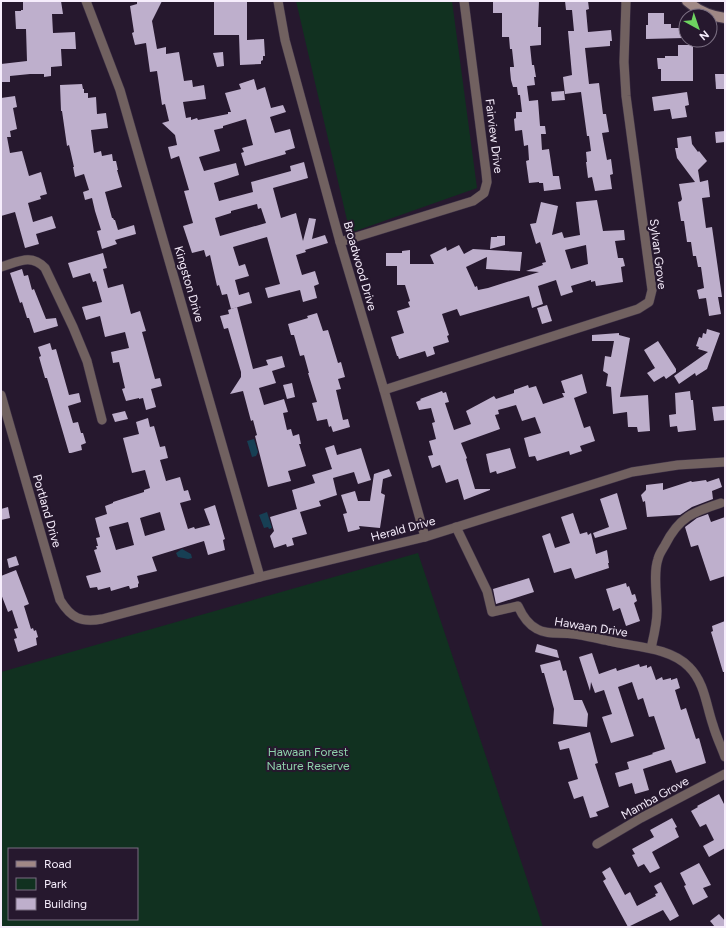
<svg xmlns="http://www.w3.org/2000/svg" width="726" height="928" font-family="Figtree,sans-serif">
	<rect width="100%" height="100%" fill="#26182e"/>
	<g fill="#113120" fill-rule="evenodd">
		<polygon points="296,1 452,1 477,188 350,233"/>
		<path d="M418,553L543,927H1V672ZM9,849H137V919H9Z"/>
	</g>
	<g fill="#173f54">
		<polygon points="254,439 258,452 256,456 252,457 247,441"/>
		<polygon points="267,512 272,528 269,529 268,527 264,528 259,515"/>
		<polygon points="182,549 191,554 192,558 188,559 178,557 176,553"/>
	</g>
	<g fill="#beafcc" fill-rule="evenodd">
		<polygon points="23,1 61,1 63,14 52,14 53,33 75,32 76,49 61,49 62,66 51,67 51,76 44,77 44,74 30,74 10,76 10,82 1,82 1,64 27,61 26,29 16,29 15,11 21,11 21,10 23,10"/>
		<path d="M137,1H162L152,21L157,49L166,47V54L179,52L184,81L192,80L193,87L204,85L206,99L183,102L186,118L191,117V120L197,118L198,120L228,114V112H231L225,93L241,89L239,84L254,79L257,90L265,87L271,108L283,105L286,112L270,117L275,133L290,129L295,148L285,151L286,154L245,166L241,153L244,152L242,148L253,145L246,119L223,126V128L214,130L220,151L199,157L204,171L236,163L239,175L214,183L219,201L253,192L251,182L291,171L290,166L304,162L308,178L273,188L281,218L296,213L303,241L309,218L316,219L312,239L325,235L328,243L305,250L306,252L296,255L302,275L315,271L319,284L314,286L317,298L303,302L300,290L268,298L265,288L280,284L267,237L233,247L239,266L245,264L249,276L235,280L239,295L249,292L252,303L231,309L227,294L222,295L219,285L217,286L210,255L206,257L204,250L192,253L183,226L193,223L184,191L189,190L179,156L171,159L168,147L177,145L175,135L162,123L169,121L165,104L162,105L157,71L150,72L146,43L135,45L132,33L134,32L130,6L137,4ZM257,204L258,209L261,208L266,223L220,236L215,218L231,213V211Z"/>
		<polygon points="214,1 247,1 247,40 264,39 265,56 263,56 263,60 261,61 261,64 240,65 239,35 214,35"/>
		<polygon points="493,1 539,1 538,27 541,27 541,45 530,46 532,65 534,65 536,77 534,77 535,85 527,86 529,101 538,100 540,126 545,126 546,134 541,134 542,150 549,149 553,176 559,176 561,189 544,191 543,183 539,183 539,182 529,183 526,161 529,160 528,145 524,146 522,130 515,131 514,119 516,118 516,112 522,112 520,95 518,95 517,87 513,87 511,80 510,70 510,67 514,67 512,49 510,49 509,37 502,37 502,13 493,13"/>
		<polygon points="565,1 588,1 589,9 586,10 588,32 611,30 612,41 610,41 610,46 585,48 589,84 599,83 603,114 606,114 609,132 602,133 607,160 611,159 613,174 610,175 612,189 595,191 592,177 588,178 586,162 587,162 586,152 591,151 589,136 587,136 581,92 565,94 563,77 572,75 568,31 574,31 572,10 566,10"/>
		<polygon points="648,13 664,13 664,24 671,24 671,28 684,28 684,38 646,39 646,25 648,25"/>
		<polygon points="678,45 693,45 693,81 661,81 661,69 658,69 657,58 665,58 665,56 678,56"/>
		<polygon points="223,52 224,66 217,67 213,53"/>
		<polygon points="715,74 725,74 725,89 716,89"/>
		<polygon points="82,84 83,89 84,89 84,93 88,93 88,98 96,97 97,114 106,113 108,128 91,130 94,153 101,151 102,156 112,154 113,161 116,161 118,170 117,170 122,187 105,192 112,218 113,218 114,220 115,220 118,230 134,225 136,234 115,240 117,244 102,249 97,231 101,230 95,211 92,198 85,200 83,192 89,190 84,174 75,177 73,167 74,167 69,145 67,146 62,111 61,111 60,85"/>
		<polygon points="564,91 565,100 552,101 551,92"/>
		<polygon points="687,92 689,105 685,106 687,117 672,119 670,109 654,111 652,97"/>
		<polygon points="15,96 17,107 13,108 17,129 10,131 11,137 7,137 10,153 22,151 29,176 41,172 47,194 40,196 41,199 28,203 33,222 52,216 56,228 36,234 39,244 25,248 15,212 1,216 1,98"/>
		<polygon points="725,131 725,142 716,143 715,132"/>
		<polygon points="691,136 692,144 698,152 699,151 707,161 698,170 700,182 708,180 710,197 702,198 706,228 712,227 722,297 718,297 721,314 709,316 706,298 699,299 697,290 704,288 701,267 698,267 696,256 693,256 691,242 687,242 684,221 681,221 678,202 681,201 682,199 679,184 695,182 677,158 675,148 678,148 677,138"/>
		<path d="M597,200L603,231L624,230L625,240L615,241L618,258H623L625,266L621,267L623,282L596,286L595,281L591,282V280L571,286L573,292L561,296L556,280L538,286L543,304L532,308L529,296L460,316L457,309L442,314L449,335L447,336L449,342L433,347L435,354L427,357L425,351L399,359L398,356H397L391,337L404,333L397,311L410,307L408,302L410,301L405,285H397V266H386V253H402V251L410,250V264H434L430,255L446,247L447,251L459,245L464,254L473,249L522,252L520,271L486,269L487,257L466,267L475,287L477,286L478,290L488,288L539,272L526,271L543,265L542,263L546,262L540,242L536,244L530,224L536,223L541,202L558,206L552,235L562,232L564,238L580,235L576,202ZM586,245L588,264L571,269L565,250Z"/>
		<polygon points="497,236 505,236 505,245 490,249 491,237 497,237"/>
		<polygon points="103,253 107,268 103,269 108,288 123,284 131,314 140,311 146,331 142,332 155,379 160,378 162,386 151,389 156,407 146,410 143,398 139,399 139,398 126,401 122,389 125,388 119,362 113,363 111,352 129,348 125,332 105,337 100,316 86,320 82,307 102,302 96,281 93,282 90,273 73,278 68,263"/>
		<polygon points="22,269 24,276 28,275 32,290 34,289 46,319 56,318 58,326 34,333 29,318 27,318 22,302 20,303 10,273"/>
		<polygon points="547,305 552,321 542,324 537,308"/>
		<polygon points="237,307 253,369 268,365 266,360 282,356 285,367 272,371 276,383 259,388 264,405 284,399 288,412 283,413 287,430 291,429 293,436 299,434 301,444 299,444 306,466 288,471 291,481 268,487 255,436 257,435 253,420 251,421 243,391 230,394 241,377 241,372 228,328 224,329 220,316 229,314 228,310"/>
		<polygon points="317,313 323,331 328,330 338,363 341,362 345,377 338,379 341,389 336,390 343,420 348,419 350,427 333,432 331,426 329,427 327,419 317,421 312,403 317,402 308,373 309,373 304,355 300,356 294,335 291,335 288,324 308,318 307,316"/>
		<polygon points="707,329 720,333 707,369 696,376 695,373 679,384 674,376 708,352 698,349 699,347 696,346 699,337 702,338 703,333 706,334"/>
		<polygon points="619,333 619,335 630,338 620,397 648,395 650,431 638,432 637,427 628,427 627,412 613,414 611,387 606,386 608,374 603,371 605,356 611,357 614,341 592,341 592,335"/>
		<polygon points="658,341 676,369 676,372 666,379 664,376 654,382 647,373 655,368 644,350"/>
		<polygon points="50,343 52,350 56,349 69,395 79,393 81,402 68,406 73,423 78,422 81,433 83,433 86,443 81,445 82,450 71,453 69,453 47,378 45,378 39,357 41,356 38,347"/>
		<polygon points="582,374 587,393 574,398 584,428 590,426 595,441 580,446 582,451 570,455 569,451 537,461 535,456 529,457 524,438 541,433 535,417 522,421 516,405 498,410 499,414 495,415 500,429 461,443 467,458 466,459 475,489 490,489 490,490 464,500 458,479 446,483 440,465 432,468 428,456 433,455 429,441 436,439 432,423 435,422 431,408 419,410 416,402 421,400 420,399 442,391 443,393 446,392 449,402 445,403 454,430 471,424 466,411 494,396 496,399 514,393 514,390 528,385 529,388 536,386 543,404 564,397 562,393 565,393 561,381"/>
		<polygon points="292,383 295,397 287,399 283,385"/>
		<polygon points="690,391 691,400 693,400 696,430 678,432 677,426 670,427 669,415 676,414 675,393"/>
		<polygon points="725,406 725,420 714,421 712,407"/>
		<polygon points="125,411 128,419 115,422 112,414"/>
		<path d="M148,418L150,427L154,426L160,447L165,446L168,458L160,460L166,481L180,477L184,491L188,490L191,500L180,503L188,529L194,527L195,529L210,525L204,509L215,505L225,539L223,540L225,550L208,555L204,541L152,557L157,571L137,576L139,583L138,584V587L130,589L129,586H128L111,591L110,587L98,590L97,587L90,588L86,576L101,572L94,550L97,549L96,546H98L96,538L100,537L95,518L107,514L105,506L113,503V502L144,492V490L150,488L145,470L132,473L123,438L139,434L136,422ZM160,512L165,530L145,536L140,518ZM128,522L134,545L116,550L109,527Z"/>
		<polygon points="334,445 337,455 361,448 371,480 358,484 354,472 333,478 337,495 319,501 321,506 300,512 307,534 292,538 294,545 287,547 286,544 274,548 270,536 274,531 270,517 297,509 292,490 315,483 312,475 332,469 325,448"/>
		<polygon points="510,448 516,468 497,474 496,471 490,473 486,454"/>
		<polygon points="389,469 392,476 383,479 381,493 385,495 380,528 359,526 360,529 348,532 343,514 347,513 341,495 355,491 358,501 370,501 374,474"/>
		<polygon points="719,478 722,487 712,491 713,499 692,507 680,515 647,517 645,501 643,502 641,495 646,490 646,485 663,483 663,490 691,481 692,482 706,480 707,482"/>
		<polygon points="617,493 627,529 595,538 593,533 609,527 600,499"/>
		<polygon points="8,507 10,518 1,520 1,509"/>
		<polygon points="573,513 580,534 587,532 588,535 591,533 596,554 607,550 609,563 608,563 609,568 575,579 571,568 554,573 542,536 550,533 555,548 570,543 561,517"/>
		<polygon points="708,514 711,522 725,517 725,576 710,581 698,545 691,547 685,527 697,518"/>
		<polygon points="16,556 19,565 9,568 7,559"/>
		<polygon points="16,570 29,604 24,606 31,629 33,628 34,631 36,630 38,637 36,638 37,645 18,652 14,639 17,638 14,629 18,628 12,610 8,612 1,594 1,576"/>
		<polygon points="529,578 534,592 496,604 493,589"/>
		<polygon points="626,583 627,587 629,586 632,595 635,594 637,601 634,603 640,621 626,626 620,608 613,611 606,589"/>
		<polygon points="725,621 725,672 723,672 711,632 713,631 712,626"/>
		<polygon points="537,644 557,650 559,658 535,652"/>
		<polygon points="592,653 599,674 616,668 617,671 639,664 640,667 647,665 647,668 651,666 656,680 662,677 663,680 671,678 671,680 677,678 680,688 675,690 681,710 686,708 696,739 699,738 706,763 676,773 671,760 643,769 649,790 635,794 632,783 619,787 615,773 629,769 627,762 653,754 652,753 665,749 654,716 649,717 643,698 638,700 632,682 618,687 634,736 611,743 602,717 612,714 604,690 595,693 591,682 590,691 579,657"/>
		<polygon points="560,660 563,671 566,670 574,700 582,700 588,714 587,727 553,724 554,709 544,673 542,673 540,665"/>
		<polygon points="590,732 598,763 595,764 609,807 596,812 598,816 590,818 583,796 574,799 568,782 578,779 569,748 560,750 558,742"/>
		<polygon points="719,794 725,806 725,848 709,857 703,846 714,840 706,824 700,827 691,811 698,807 697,806"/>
		<polygon points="672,818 677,827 675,828 679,837 652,852 660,868 650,873 644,864 638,867 632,855 635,854 632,849 654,837 650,830"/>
		<polygon points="699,863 711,885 703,888 708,897 693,905 684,886 686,885 680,873"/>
		<polygon points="610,867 625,895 630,892 637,906 656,896 655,894 658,893 654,886 661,882 679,916 670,921 663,910 628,927 603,881 606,879 602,872"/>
		<polygon points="719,914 725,921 725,927 715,927 710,921"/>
	</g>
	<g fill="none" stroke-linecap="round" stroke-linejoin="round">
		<defs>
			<g id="street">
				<polyline points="86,1 120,90 260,577"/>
				<polyline points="278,1 285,40 340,242 384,390 425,537"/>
				<polyline points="340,242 473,201 484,193 487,182 486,172 464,1"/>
				<path d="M1,267C18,262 31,253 45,268L73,327L87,361L102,420"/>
				<polyline points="384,390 638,309 649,302 652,290 626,96 624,62 626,1"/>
				<path d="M1,395L60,600C71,618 81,623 102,619L260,577L425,537L632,472L678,465L725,462"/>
				<path d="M456,527L487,591L492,612L518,606C522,615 527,624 537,629C547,635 562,632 573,634C585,635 597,639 609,641C634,647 670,647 689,667C705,683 706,705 713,725C716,736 721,746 725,757"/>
				<path d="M651,648C654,635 657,624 657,611C657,596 653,573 658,559C659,554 662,550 665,545C679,517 693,512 721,503"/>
				<polyline points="597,844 641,818 725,774"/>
			</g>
			<path id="secondary" d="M687,1C698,11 710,16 725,18"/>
		</defs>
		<use href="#street" stroke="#3f3247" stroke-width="10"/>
		<use href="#secondary" stroke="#3f3247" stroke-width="12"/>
		<use href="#street" stroke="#716160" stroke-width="9"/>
		<use href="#secondary" stroke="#a08886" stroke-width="10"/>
	</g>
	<g text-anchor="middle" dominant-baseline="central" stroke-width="4" stroke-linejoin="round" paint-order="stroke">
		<g font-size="12" fill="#f6edfc" stroke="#26182e">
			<text transform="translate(494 136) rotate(83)">Fairview Drive</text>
			<text transform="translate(658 254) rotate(83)">Sylvan Grove</text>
			<text transform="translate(360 266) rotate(74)">Broadwood Drive</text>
			<text transform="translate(189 284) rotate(74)">Kingston Drive</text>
			<text transform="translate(47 511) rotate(74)">Portland Drive</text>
			<text transform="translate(403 529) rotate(-15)">Herald Drive</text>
			<text transform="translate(591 627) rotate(9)">Hawaan Drive</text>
			<text transform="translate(655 798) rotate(-29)">Mamba Grove</text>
		</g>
		<g font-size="12" fill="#8ed1ab" stroke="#26182e">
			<text x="308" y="752">Hawaan Forest<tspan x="308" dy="14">Nature Reserve</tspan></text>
		</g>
	</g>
	<rect width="726" height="928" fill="none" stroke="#f6edfc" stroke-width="4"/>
	<rect x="8" y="848" width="130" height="72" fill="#26182e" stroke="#796d80"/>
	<rect x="16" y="861" width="20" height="6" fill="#a08886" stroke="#796d80"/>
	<text x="44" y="868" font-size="12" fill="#f6edfc">Road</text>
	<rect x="16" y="878" width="20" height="12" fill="#113120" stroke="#796d80"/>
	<text x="44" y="888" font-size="12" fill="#f6edfc">Park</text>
	<rect x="16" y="898" width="20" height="12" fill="#beafcc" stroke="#796d80"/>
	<text x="44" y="908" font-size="12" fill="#f6edfc">Building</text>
	<g transform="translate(698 28) rotate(140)"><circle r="19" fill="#26182e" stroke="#796d80"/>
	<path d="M0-3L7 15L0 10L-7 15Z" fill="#6ed360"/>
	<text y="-6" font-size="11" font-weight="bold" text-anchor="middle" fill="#f6edfc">N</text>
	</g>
</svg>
